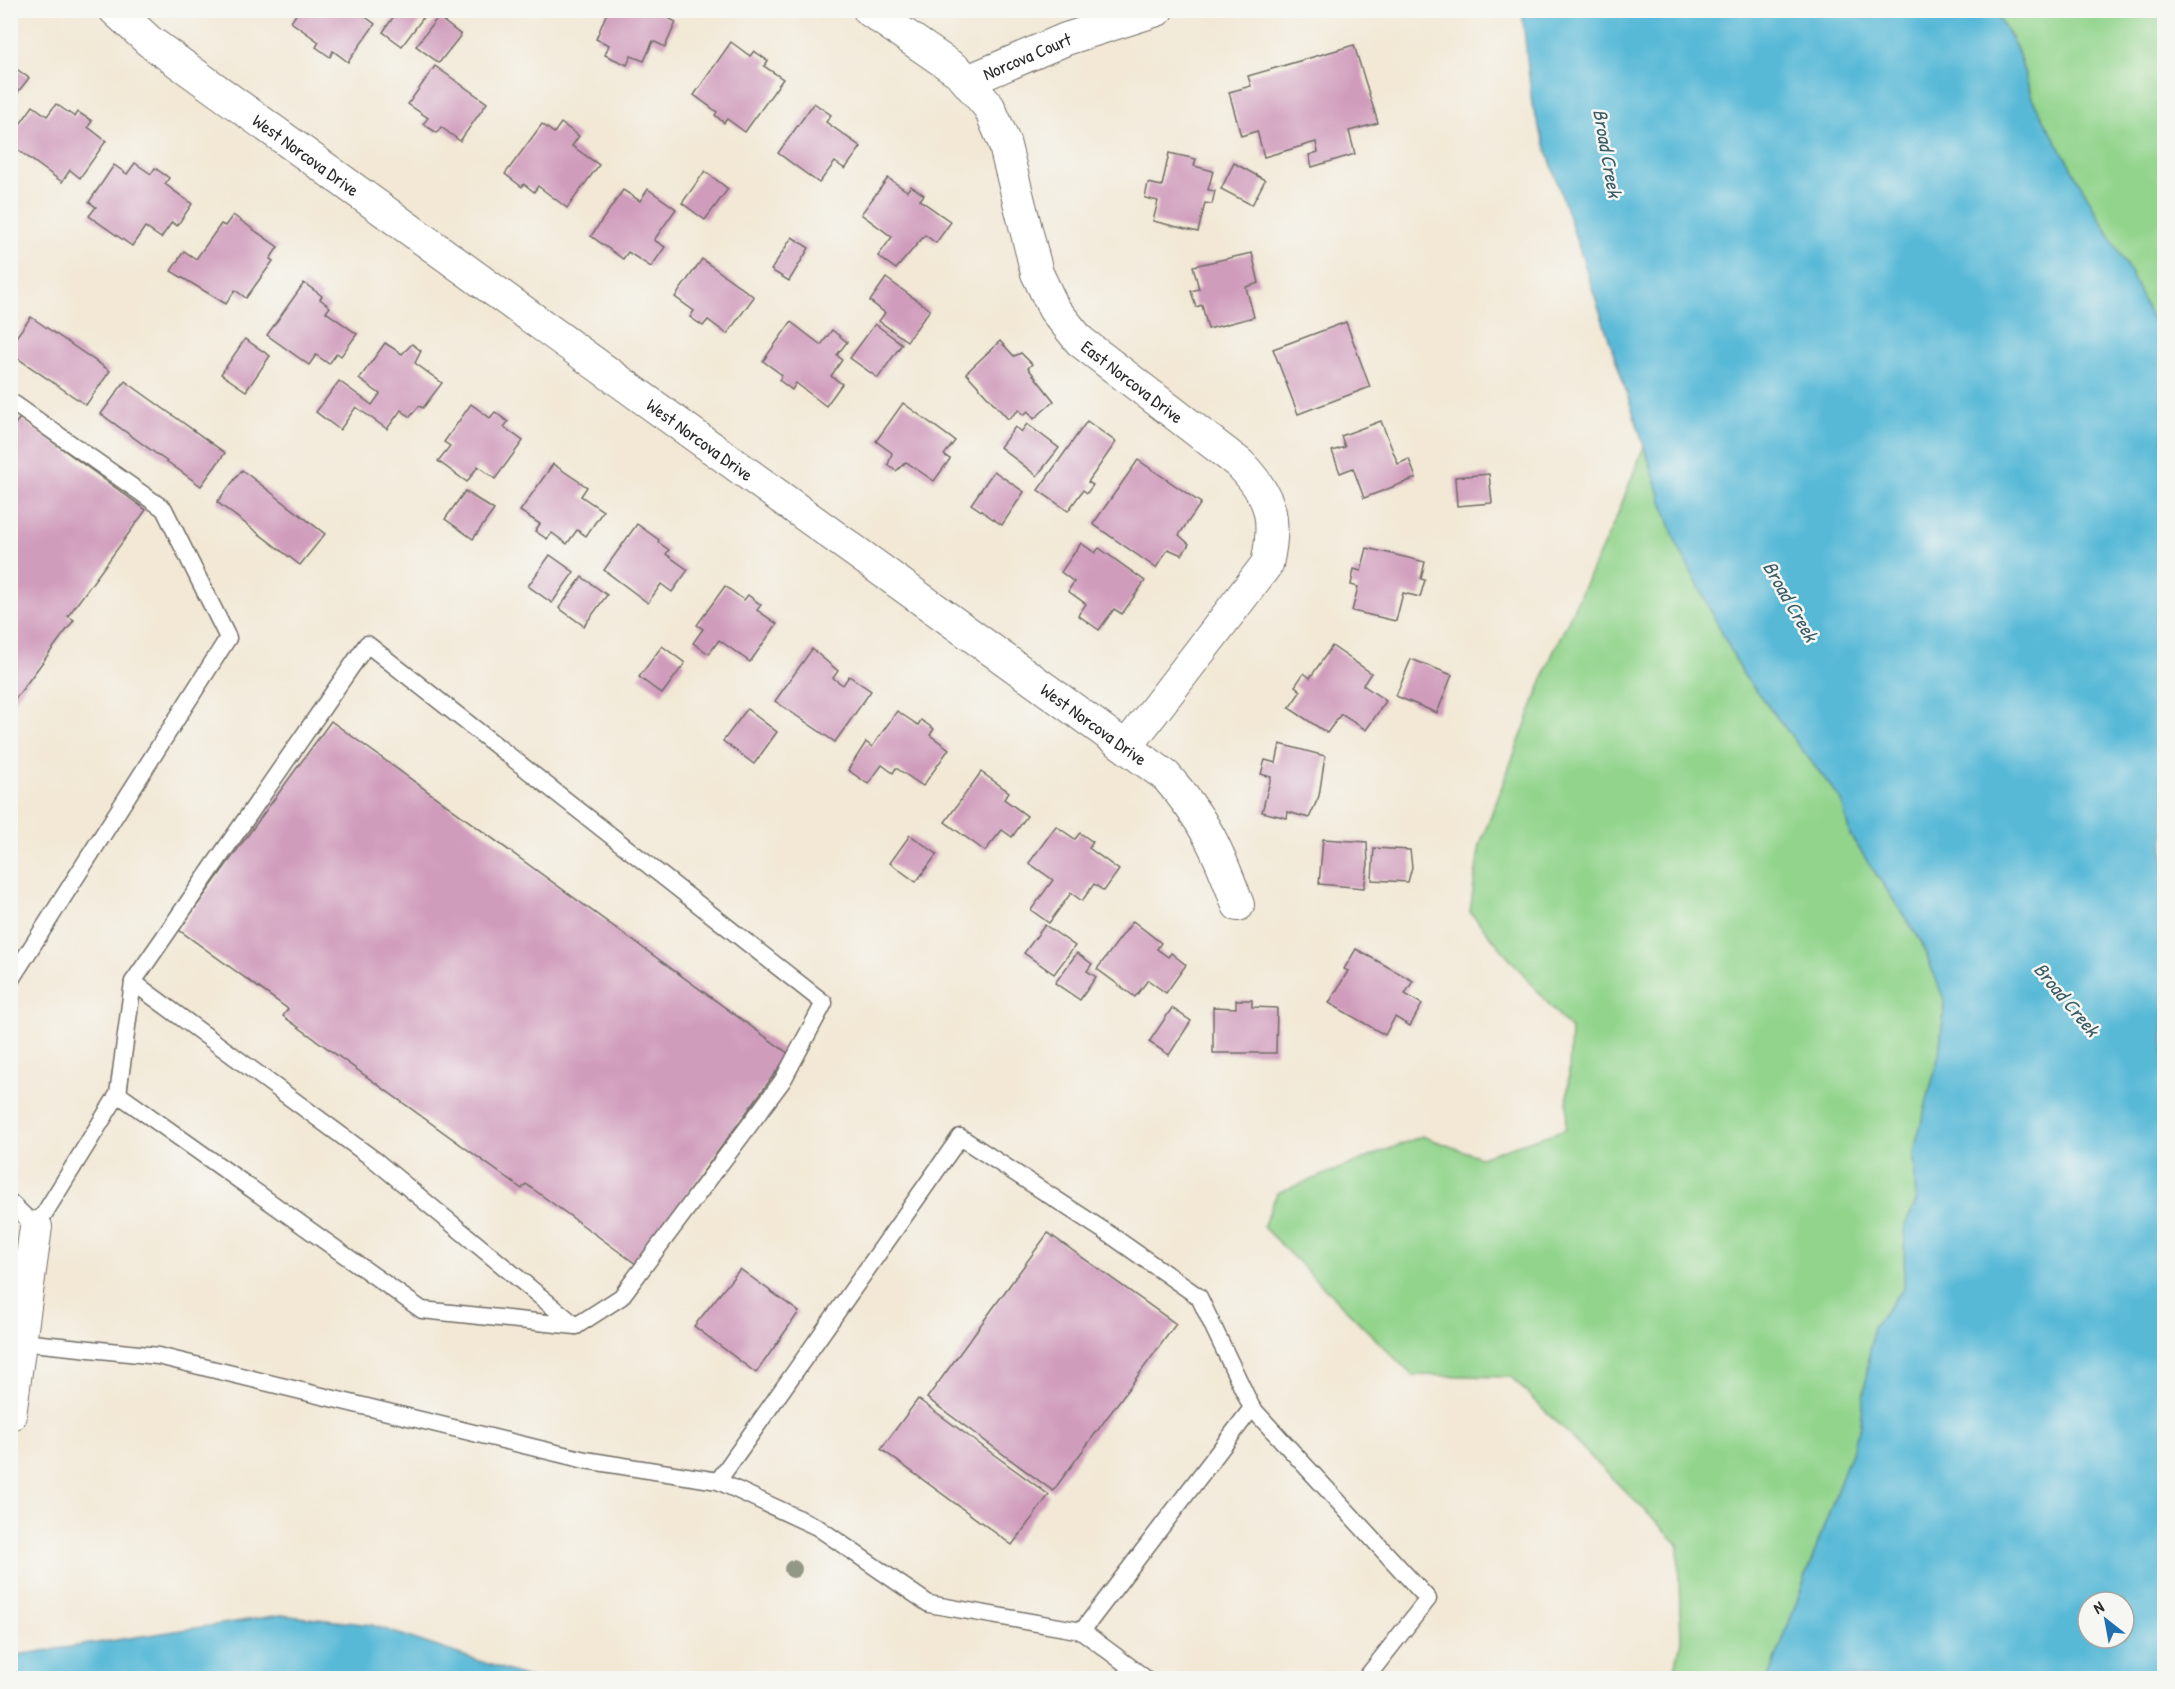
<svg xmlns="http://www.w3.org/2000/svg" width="2175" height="1689" font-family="'Patrick Hand',sans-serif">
	<rect width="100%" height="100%" fill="#f6f6f2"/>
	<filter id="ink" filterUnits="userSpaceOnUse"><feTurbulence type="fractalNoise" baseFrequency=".0167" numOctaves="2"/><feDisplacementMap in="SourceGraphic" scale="12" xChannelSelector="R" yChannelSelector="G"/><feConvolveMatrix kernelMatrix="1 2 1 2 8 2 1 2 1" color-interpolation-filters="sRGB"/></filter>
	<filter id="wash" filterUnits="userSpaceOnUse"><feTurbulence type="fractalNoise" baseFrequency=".008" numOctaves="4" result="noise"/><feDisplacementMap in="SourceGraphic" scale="24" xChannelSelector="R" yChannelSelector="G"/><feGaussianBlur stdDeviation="1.35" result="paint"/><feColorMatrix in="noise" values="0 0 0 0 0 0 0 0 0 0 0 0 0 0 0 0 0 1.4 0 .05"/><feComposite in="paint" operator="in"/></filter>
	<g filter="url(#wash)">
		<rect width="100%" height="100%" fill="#f2e8d5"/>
		<g fill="#92d48c" stroke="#5e805c" stroke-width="1.5">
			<polygon points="1995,11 2164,11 2164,346 2130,272 2032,98 2017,49"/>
			<polygon points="1644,446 1675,540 1743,674 1842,801 1850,835 1921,941 1945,1002 1939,1055 1914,1151 1916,1203 1905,1225 1904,1288 1873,1327 1859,1430 1769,1678 1673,1678 1681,1641 1678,1544 1511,1377 1412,1375 1263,1227 1277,1193 1422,1136 1480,1157 1566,1129 1571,1030 1470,912 1480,844 1552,655 1617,516"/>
		</g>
		<g fill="#59b9d7" stroke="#427281" stroke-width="1.5" fill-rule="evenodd">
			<path d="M1522,11H1995L2017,49L2032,98L2130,272L2164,346V1678H1769L1859,1430L1873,1327L1904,1288L1905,1225L1916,1203L1914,1151L1939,1055L1945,1002L1921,941L1850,835L1842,801L1743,674L1675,540L1532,105ZM2088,1602H2124V1638H2088Z"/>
			<polygon points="281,1615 372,1625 530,1678 11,1678 11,1656"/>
		</g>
		<g id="blocks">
			<g fill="#d09cbc">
				<polygon points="299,10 356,10 375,24 348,62 333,51 330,57 316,47 319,42 291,22"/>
				<polygon points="398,10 412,10 423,18 402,46 383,32"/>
				<polygon points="608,10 653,10 676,22 665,47 653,41 644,61 631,56 627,65 605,55 609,45 596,39"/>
				<polygon points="438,17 461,35 439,63 416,46"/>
				<polygon points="731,42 750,56 754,51 768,61 764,66 783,79 745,132 727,119 724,123 715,115 717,112 694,95"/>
				<polygon points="1354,45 1378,123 1349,131 1355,154 1312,167 1309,155 1318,152 1316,142 1264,157 1257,131 1241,136 1229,92 1251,86 1248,76"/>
				<polygon points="435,66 487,103 460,141 441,127 437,133 423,124 428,118 408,104"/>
				<polygon points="15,68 29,78 10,102 10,74"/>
				<polygon points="814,103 831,115 826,122 861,147 845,169 835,162 819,183 778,153"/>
				<polygon points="56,104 75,117 78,112 92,121 88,127 106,141 80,178 70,170 62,182 10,144 10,138 33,106 47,116"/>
				<polygon points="561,123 579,136 572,146 599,165 567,208 538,186 534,192 524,184 522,187 505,174 542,124 554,133"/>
				<polygon points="1169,153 1196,159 1194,166 1213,171 1208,190 1215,191 1212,204 1205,203 1198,232 1153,221 1158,201 1145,198 1148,183 1162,186"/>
				<polygon points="135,163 151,174 155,168 169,178 165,184 192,204 177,226 172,222 161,238 145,227 132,246 89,216 96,207 89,202 114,165 127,174"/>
				<polygon points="1234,163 1265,180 1252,205 1221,189"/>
				<polygon points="705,171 728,189 705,220 682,203"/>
				<polygon points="888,178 907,191 911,186 924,195 920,200 951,222 936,243 925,235 896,269 878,256 892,237 861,214"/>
				<polygon points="648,189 676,209 654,240 665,247 651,267 628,252 623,259 591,236 623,190 640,201"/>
				<polygon points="233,215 278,247 270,259 273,261 246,298 235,290 226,304 171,271 184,251 196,259 221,224 225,226"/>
				<polygon points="792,237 809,248 789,281 771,270"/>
				<polygon points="1252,253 1259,283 1246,287 1254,317 1208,329 1202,305 1196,307 1191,291 1199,289 1193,266"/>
				<polygon points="702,259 754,297 727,334 708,320 703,326 690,317 694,311 675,297"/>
				<polygon points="886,278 930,310 907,341 879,321 885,313 870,301"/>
				<polygon points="304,283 322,296 320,299 330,307 326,312 357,334 341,356 337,353 329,364 316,355 309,365 267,335"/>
				<polygon points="31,317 110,371 86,405 10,353 10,345"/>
				<polygon points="791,322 821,345 832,330 847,342 837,355 842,360 831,376 842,384 826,406 796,383 792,390 779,380 782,375 763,361"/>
				<polygon points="1346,322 1370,387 1298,414 1273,349"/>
				<polygon points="875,324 902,344 878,378 850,358"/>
				<polygon points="245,339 270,356 246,391 221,374"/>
				<polygon points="1000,341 1014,356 1021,353 1032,364 1028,368 1054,401 1034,419 1028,411 1024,415 1019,410 1008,419 966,373"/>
				<polygon points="385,343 402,354 412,344 421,351 415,363 442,383 423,408 419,406 410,417 401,410 387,429 356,407 340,430 316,412 339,381 372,405 380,394 359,379"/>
				<polygon points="125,381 225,453 201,486 101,414"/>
				<polygon points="903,403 955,441 944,455 950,459 934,481 906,462 896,471 888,465 892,453 876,441"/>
				<polygon points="471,404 490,418 495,412 508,422 504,427 523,441 495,479 478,466 467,482 438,461 450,446 444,442"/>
				<polygon points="20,418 146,510 68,616 74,620 10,706 10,430"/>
				<polygon points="1087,421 1116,442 1088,482 1093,485 1087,493 1083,490 1068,511 1038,490"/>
				<polygon points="1381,421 1398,464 1409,459 1416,478 1364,498 1353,468 1340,473 1332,451 1345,447 1341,436"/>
				<polygon points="1027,424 1059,448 1037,476 1000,447 1015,427 1021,432"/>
				<polygon points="1138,460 1201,503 1179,535 1189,544 1182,555 1168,549 1156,568 1093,524"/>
				<polygon points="553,464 587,487 581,496 603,511 586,536 577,530 567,544 552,533 547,539 535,531 540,524 520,511"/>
				<polygon points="242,470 325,534 300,565 217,502"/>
				<polygon points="994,471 1024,492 1002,525 971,504"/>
				<polygon points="1489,474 1492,503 1457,506 1455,477"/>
				<polygon points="465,491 494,510 473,539 445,519"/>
				<polygon points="637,524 659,540 658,542 669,550 666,554 688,570 672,592 661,584 648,603 604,570"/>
				<polygon points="1081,543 1095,553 1099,548 1145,581 1122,614 1114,609 1099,630 1078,615 1086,604 1068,591 1074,582 1061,572"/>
				<polygon points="1367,548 1425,562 1421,579 1425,580 1420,597 1403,593 1396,621 1352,611 1358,587 1351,585 1354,569 1361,571"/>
				<polygon points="550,555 574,572 552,603 528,586"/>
				<polygon points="582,577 607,595 584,626 559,608"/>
				<polygon points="725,586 744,600 748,595 761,605 757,610 777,624 750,662 719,640 709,654 693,643 703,629 697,625"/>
				<polygon points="662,646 685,663 662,694 639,677"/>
				<polygon points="1332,646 1371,673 1363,685 1386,701 1366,730 1341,714 1327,733 1289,708 1301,691 1295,686 1304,673 1310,678"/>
				<polygon points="812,649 838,671 833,678 843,685 849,676 871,691 835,742 775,701"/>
				<polygon points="1411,659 1452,675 1437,713 1396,696"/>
				<polygon points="747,709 777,732 754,764 723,741"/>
				<polygon points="897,711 918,725 921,720 934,729 930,735 949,749 923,786 896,768 893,773 882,765 868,784 848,770 866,742 872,747"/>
				<polygon points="331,721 789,1054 636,1264 526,1184 522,1189 283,1016 288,1009 179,930"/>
				<polygon points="1280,744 1325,756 1319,796 1309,818 1288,812 1287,818 1262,812 1271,777 1261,774 1265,760 1276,763"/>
				<polygon points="981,772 1009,792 1004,799 1027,816 1012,837 1002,830 985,851 945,822"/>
				<polygon points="1056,826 1075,839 1080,833 1093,842 1089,848 1119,870 1104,891 1094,884 1082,901 1071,893 1049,923 1031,910 1053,880 1029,863"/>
				<polygon points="910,835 937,854 916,882 890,863"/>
				<polygon points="1323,839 1367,842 1368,864 1364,888 1319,884"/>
				<polygon points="1374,848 1410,850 1412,867 1408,882 1372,880"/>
				<polygon points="1133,921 1161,943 1157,949 1168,957 1171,953 1186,965 1166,993 1148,980 1135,997 1097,969"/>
				<polygon points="1045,925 1075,946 1054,974 1024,953"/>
				<polygon points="1356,949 1413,981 1405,994 1422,1004 1410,1026 1395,1017 1385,1035 1329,1003 1348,971 1344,969"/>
				<polygon points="1077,953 1092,964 1087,971 1096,977 1080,1000 1055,983"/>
				<polygon points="1236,1000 1252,1000 1252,1007 1277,1008 1276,1053 1213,1053 1213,1007 1236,1008"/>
				<polygon points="1172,1008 1191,1021 1169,1055 1149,1042"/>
				<polygon points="1048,1233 1176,1324 1053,1491 927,1398"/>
				<polygon points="740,1269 799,1312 756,1373 694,1326"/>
				<polygon points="918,1399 1049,1495 1012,1545 881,1449"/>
			</g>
		</g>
	</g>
	<g filter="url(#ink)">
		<use href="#blocks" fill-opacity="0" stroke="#716d66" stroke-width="1.5"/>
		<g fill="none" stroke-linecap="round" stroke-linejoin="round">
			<defs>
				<g id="service">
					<polyline points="10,401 164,509 228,638 10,981"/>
					<polyline points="118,1094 133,982 367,644 824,1003 783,1080 621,1297 576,1326"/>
					<polyline points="10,1202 36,1227 118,1094 422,1310 576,1326 376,1161 133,982"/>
					<polyline points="22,1342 158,1356 585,1460 718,1481 817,1527 929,1604 1082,1631 1145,1678"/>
					<polyline points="718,1481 960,1137 1112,1236 1199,1297 1252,1408 1428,1599 1366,1678"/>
					<polyline points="1082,1631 1252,1408"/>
				</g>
				<g id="minor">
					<path id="s1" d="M115,10L149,41L1166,776C1205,820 1218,850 1238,905"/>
					<path id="s2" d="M869,10L959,72L989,107L1004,142L1037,273L1054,309L1080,341L1240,464C1272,497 1277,519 1267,564L1127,746"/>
					<path id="s3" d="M968,81L1066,39L1157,10"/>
					<polyline points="10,1415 36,1227"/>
				</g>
			</defs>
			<use href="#service" stroke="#716d66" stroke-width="19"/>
			<use href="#minor" stroke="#716d66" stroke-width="34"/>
			<use href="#service" stroke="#fff" stroke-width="16"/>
			<use href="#minor" stroke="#fff" stroke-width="32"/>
		</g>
		<circle fill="#939785" cx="793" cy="1569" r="9"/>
	</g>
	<g text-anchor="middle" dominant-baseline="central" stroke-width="5" stroke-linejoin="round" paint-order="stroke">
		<g font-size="18" fill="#2b2b2b" stroke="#f6f6f2">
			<text stroke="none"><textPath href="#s3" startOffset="64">Norcova Court</textPath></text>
			<text stroke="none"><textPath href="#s1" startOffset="240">West Norcova Drive</textPath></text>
			<text stroke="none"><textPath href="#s2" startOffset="476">East Norcova Drive</textPath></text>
			<text stroke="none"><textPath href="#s1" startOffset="726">West Norcova Drive</textPath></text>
			<text stroke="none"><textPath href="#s1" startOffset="1212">West Norcova Drive</textPath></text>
		</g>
		<g font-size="20" font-style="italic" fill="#3b5d67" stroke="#f6f6f2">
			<text transform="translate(1608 153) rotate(80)">Broad Creek</text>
			<text transform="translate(1791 601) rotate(60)">Broad Creek</text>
			<text transform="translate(2067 999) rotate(50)">Broad Creek</text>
		</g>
	</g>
	<rect width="2175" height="1689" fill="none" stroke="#f6f6f2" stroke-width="36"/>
	<g transform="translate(2106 1620) rotate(329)"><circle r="28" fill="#f6f6f2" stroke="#a5a5a2" stroke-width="1.5"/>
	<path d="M0-4.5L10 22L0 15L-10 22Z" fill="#1f6fb2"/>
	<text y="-9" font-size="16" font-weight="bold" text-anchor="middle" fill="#2b2b2b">N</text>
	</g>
</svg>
